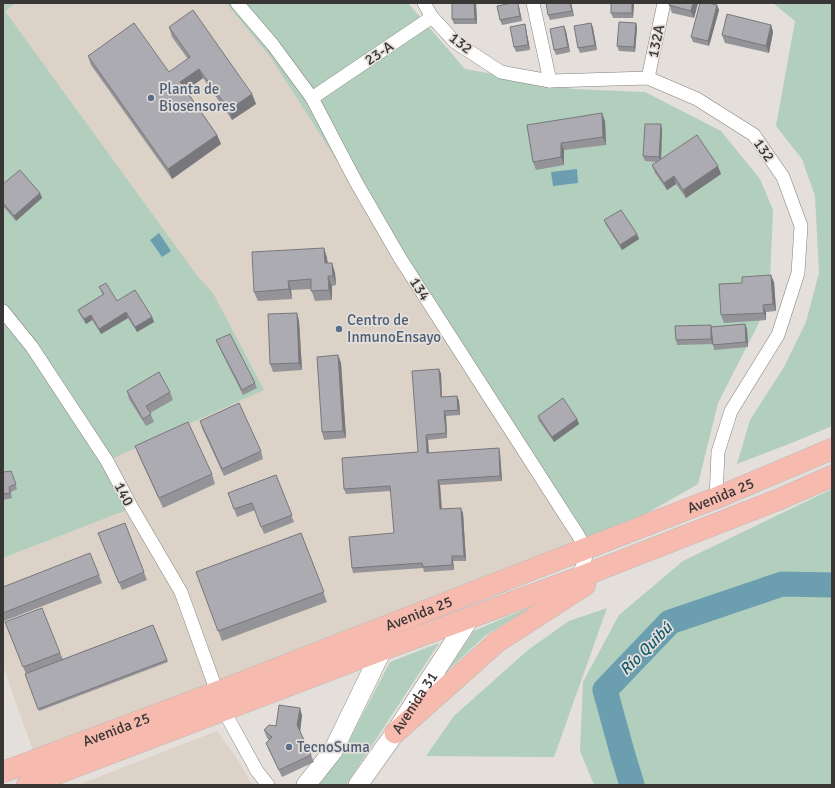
<svg xmlns="http://www.w3.org/2000/svg" width="835" height="788" font-family="Signika,sans-serif">
	<rect width="100%" height="100%" fill="#e4dfda"/>
	<g fill="#dcd2c7">
		<polygon points="16,3 226,3 271,58 379,222 586,548 36,759 3,666 3,558 132,508 107,461 213,293 199,278 5,11"/>
		<polygon points="217,731 236,757 252,785 78,785"/>
	</g>
	<g fill="#b2cebd">
		<polygon points="3,3 16,3 5,11 199,278 213,293 264,390 107,461 132,508 3,558"/>
		<polygon points="226,3 408,3 465,69 573,89 645,92 721,131 760,179 773,210 769,303 718,403 698,484 586,548 271,58"/>
		<polygon points="773,3 832,3 832,426 794,442 737,464 750,420 784,367 806,322 819,273 815,196 802,159 776,126 795,21"/>
		<polygon points="832,489 832,785 594,785 580,751 583,682 619,615 683,561"/>
		<polygon points="537,604 486,635 447,671 474,631"/>
		<polygon points="607,608 554,757 426,756 454,716 528,650 569,621"/>
		<polygon points="439,643 346,785 319,785 341,756 390,662"/>
	</g>
	<g fill="#6b9fb0">
		<polygon points="577,169 578,183 553,186 551,172"/>
		<polygon points="159,233 171,251 162,257 150,240"/>
	</g>
	<g fill="none" stroke-linecap="round" stroke-linejoin="round">
		<polyline stroke="#6b9fb0" stroke-width="25" points="632,785 622,752 605,690 670,622 782,584 832,585"/>
		<defs>
			<g id="minor">
				<path d="M237,3L273,45L312,98L356,182L400,258L578,535C590,555 587,561 575,579"/>
				<polyline points="424,3 432,17 455,42 501,72 550,81 648,78 697,99 754,135 783,177 801,226 798,273 778,335 731,411 718,452 716,498"/>
				<polyline points="533,3 550,81"/>
				<polyline points="648,78 664,3"/>
				<polyline points="312,98 432,17"/>
				<polyline points="3,311 32,347 107,461 132,508 181,592 217,692"/>
				<polyline points="224,711 257,771 268,785"/>
			</g>
			<g id="secondary">
				<polyline points="306,785 333,751 382,650"/>
				<path id="s1" d="M358,785L395,733L469,619"/>
			</g>
			<g id="primary">
				<polyline points="395,733 497,642 585,585"/>
				<path id="s2" d="M3,772L217,692L716,498L832,449"/>
				<polyline points="27,785 382,650 575,579 780,499 832,476"/>
			</g>
		</defs>
		<use href="#minor" stroke="#85817c" stroke-width="14"/>
		<use href="#secondary" stroke="#85817c" stroke-width="20"/>
		<use href="#primary" stroke="#bcbbba" stroke-width="22"/>
		<use href="#minor" stroke="#fff" stroke-width="13"/>
		<use href="#secondary" stroke="#fff" stroke-width="19"/>
		<use href="#primary" stroke="#f6baae" stroke-width="21"/>
	</g>
	<g fill="#939398">
		<polygon points="452,3 476,3 477,24 454,24 452,19"/>
		<polygon points="571,3 574,16 550,20 548,15"/>
		<polygon points="634,3 633,18 613,18 611,13"/>
		<polygon points="670,3 698,3 694,18 672,13 669,5"/>
		<polygon points="717,5 719,10 709,46 693,42 691,37"/>
		<polygon points="519,7 522,21 502,25 500,20"/>
		<polygon points="591,23 593,28 597,50 580,53 578,48"/>
		<polygon points="636,23 637,28 635,52 619,51 617,46"/>
		<polygon points="525,24 526,29 530,50 516,52 514,47"/>
		<polygon points="771,25 773,32 769,53 725,43 722,35"/>
		<polygon points="169,27 252,94 256,104 232,120 203,78 186,90 217,135 221,144 172,179 91,65 88,56 169,72 188,59 172,37"/>
		<polygon points="566,31 570,52 556,55 554,50"/>
		<polygon points="605,121 606,145 564,150 564,165 536,170 533,162 527,125"/>
		<polygon points="662,129 661,159 721,174 686,198 676,184 667,190 655,173 652,165 657,162 645,161 643,156"/>
		<polygon points="3,184 40,193 42,198 16,221 3,206"/>
		<polygon points="604,220 639,239 622,250 606,225"/>
		<polygon points="324,248 327,258 328,263 332,263 335,273 336,285 332,286 332,300 315,301 311,289 291,290 292,299 258,301 254,292"/>
		<polygon points="774,282 776,311 766,312 766,320 724,323 721,315"/>
		<polygon points="99,287 117,301 152,317 154,322 137,332 128,318 101,334 92,320 86,324 80,315 78,310 103,295"/>
		<polygon points="297,313 299,321 302,370 273,372 270,364"/>
		<polygon points="745,324 747,329 748,347 714,350 713,344 677,345 676,340 711,325 711,328"/>
		<polygon points="216,340 255,383 257,388 243,395 218,345"/>
		<polygon points="338,355 341,363 346,438 324,440 322,432"/>
		<polygon points="439,369 441,374 442,397 457,396 459,401 460,415 446,416 447,438 428,440 429,453 499,448 500,453 502,481 440,485 442,509 463,513 466,561 453,561 454,570 424,572 423,568 353,573 352,568 394,533 391,491 346,494 344,489 418,452"/>
		<polygon points="127,391 170,392 173,400 150,413 154,422 146,426 129,399"/>
		<polygon points="538,416 577,419 579,424 554,442 539,421"/>
		<polygon points="200,421 261,451 263,459 224,476 202,428"/>
		<polygon points="135,446 212,474 215,484 163,508 139,456"/>
		<polygon points="3,470 4,472 11,471 17,489 11,492 12,498 3,500"/>
		<polygon points="276,475 294,522 264,534 255,510 237,517 228,493"/>
		<polygon points="125,523 147,580 122,590 98,533"/>
		<polygon points="301,533 327,602 222,641 196,572"/>
		<polygon points="99,575 102,583 4,621 3,619 3,587"/>
		<polygon points="153,625 168,662 39,711 26,676 26,674 8,629 60,653 63,659"/>
		<polygon points="302,715 300,731 311,755 314,762 282,777 269,750 266,743 269,740 267,738 264,730"/>
	</g>
	<g fill="#78787c">
		<polygon points="474,3 476,3 477,24 475,19"/>
		<polygon points="518,3 519,7 522,21 520,16"/>
		<polygon points="570,3 571,3 574,16 572,11"/>
		<polygon points="632,3 634,3 633,18 632,13"/>
		<polygon points="693,3 698,3 694,18 691,11"/>
		<polygon points="717,5 719,10 709,46 708,41"/>
		<polygon points="591,23 593,28 597,50 595,45"/>
		<polygon points="636,23 637,28 635,52 634,47"/>
		<polygon points="525,24 526,29 530,50 528,45"/>
		<polygon points="771,25 773,32 769,53 766,46"/>
		<polygon points="564,26 566,31 570,52 568,47"/>
		<polygon points="199,69 203,78 184,92 180,82"/>
		<polygon points="252,94 256,104 232,120 229,110"/>
		<polygon points="602,113 605,121 606,145 603,137"/>
		<polygon points="661,124 662,129 661,162 659,157"/>
		<polygon points="217,135 221,144 172,179 168,169"/>
		<polygon points="561,143 564,150 564,165 561,157"/>
		<polygon points="718,166 721,174 686,198 683,190"/>
		<polygon points="674,176 676,184 667,190 664,183"/>
		<polygon points="40,193 42,198 16,221 14,216"/>
		<polygon points="637,234 639,239 622,250 620,245"/>
		<polygon points="324,248 327,258 328,273 325,263"/>
		<polygon points="332,263 335,273 336,285 333,276"/>
		<polygon points="771,275 774,282 776,311 773,304"/>
		<polygon points="328,276 332,286 332,300 329,290"/>
		<polygon points="288,281 291,290 292,299 289,289"/>
		<polygon points="763,305 766,312 766,320 764,313"/>
		<polygon points="126,312 128,318 101,334 99,329"/>
		<polygon points="297,313 299,321 302,370 299,363"/>
		<polygon points="91,315 92,320 86,324 84,319"/>
		<polygon points="152,317 154,322 137,332 135,327"/>
		<polygon points="745,324 747,329 748,347 746,342"/>
		<polygon points="711,325 712,330 713,344 711,339"/>
		<polygon points="338,355 341,363 346,438 343,431"/>
		<polygon points="439,369 441,374 442,402 441,397"/>
		<polygon points="457,396 459,401 460,415 458,410"/>
		<polygon points="444,411 446,416 447,438 446,433"/>
		<polygon points="577,419 579,424 554,442 552,437"/>
		<polygon points="426,435 428,440 429,458 427,453"/>
		<polygon points="499,448 500,453 502,481 500,476"/>
		<polygon points="438,480 440,485 442,514 440,509"/>
		<polygon points="461,508 463,513 466,561 464,556"/>
		<polygon points="452,556 453,561 454,570 452,565"/>
		<polygon points="300,708 302,715 300,733 297,725"/>
	</g>
	<g fill="#ababb1" stroke="#78787c">
		<polygon points="452,3 474,3 475,19 452,19"/>
		<polygon points="512,3 518,3 520,16 500,20 497,6"/>
		<polygon points="546,3 570,3 572,11 548,15"/>
		<rect x="611" y="3" width="21" height="10"/>
		<polygon points="670,3 693,3 691,11 669,5"/>
		<polygon points="700,3 708,3 717,5 708,41 691,37"/>
		<polygon points="193,10 252,94 229,110 199,69 180,82 217,135 168,169 88,56 134,23 169,72 190,57 169,27"/>
		<polygon points="727,14 771,25 766,46 722,35"/>
		<polygon points="619,22 636,23 634,47 617,46"/>
		<polygon points="591,23 595,45 578,48 574,26"/>
		<polygon points="525,24 528,45 514,47 510,27"/>
		<polygon points="564,26 568,47 554,50 550,29"/>
		<polygon points="602,113 603,137 561,143 561,157 533,162 527,125"/>
		<polygon points="645,124 661,124 659,157 643,156"/>
		<polygon points="697,135 718,166 683,190 674,176 664,183 652,165"/>
		<polygon points="20,170 40,193 14,216 3,203 3,184"/>
		<polygon points="621,210 637,234 620,245 604,220"/>
		<polygon points="324,248 325,263 332,263 333,276 328,276 329,290 311,291 311,279 288,281 289,289 254,292 252,252"/>
		<polygon points="771,275 773,304 763,305 764,313 721,315 719,284 742,283 742,277"/>
		<polygon points="106,283 117,301 135,290 152,317 135,327 126,312 99,329 91,315 84,319 78,310 104,294 99,287"/>
		<polygon points="297,313 299,363 270,364 268,314"/>
		<polygon points="745,324 746,342 713,345 711,327"/>
		<polygon points="711,325 711,339 676,340 675,326"/>
		<polygon points="230,334 255,383 242,390 216,340"/>
		<polygon points="338,355 343,431 322,432 317,357"/>
		<polygon points="439,369 441,397 457,396 458,410 444,411 446,433 426,435 427,453 499,448 500,476 438,480 440,509 461,508 464,556 452,556 452,565 423,567 422,563 352,568 349,537 394,533 390,486 344,489 342,458 418,452 412,371"/>
		<polygon points="159,372 170,392 146,406 151,414 143,419 127,391"/>
		<polygon points="563,398 577,419 552,437 538,416"/>
		<polygon points="239,403 261,451 222,469 200,421"/>
		<polygon points="188,422 212,474 159,498 135,446"/>
		<polygon points="3,470 4,472 11,471 16,484 9,487 10,493 3,494"/>
		<polygon points="276,475 292,515 261,527 252,503 234,509 228,493"/>
		<polygon points="125,523 144,572 119,583 98,533"/>
		<polygon points="301,533 324,592 218,631 196,572"/>
		<polygon points="90,553 99,575 3,613 3,587"/>
		<polygon points="42,608 60,653 23,667 5,622"/>
		<polygon points="153,625 167,660 38,709 25,674"/>
		<polygon points="279,705 300,708 297,725 311,755 279,770 266,743 272,737 264,730 269,725 276,726"/>
	</g>
	<g fill="#5c6f8a" stroke="#e4dfda" stroke-width="1.5">
		<circle cx="151" cy="98" r="4"/>
		<circle cx="339" cy="329" r="4"/>
		<circle cx="289" cy="747" r="4"/>
	</g>
	<g text-anchor="middle" dominant-baseline="central" stroke-width="3.5" stroke-linejoin="round" paint-order="stroke">
		<g font-size="15" fill="#393735" stroke="#e4dfda">
			<text transform="translate(656 41) rotate(-78)">132A</text>
			<text transform="translate(461 43) rotate(38)">132</text>
			<text transform="translate(379 53) rotate(-34)">23-A</text>
			<text transform="translate(764 150) rotate(55)">132</text>
			<text transform="translate(420 289) rotate(57)">134</text>
			<text transform="translate(124 494) rotate(62)">140</text>
			<text stroke="none"><textPath href="#s2" startOffset="769">Avenida 25</textPath></text>
			<text stroke="none"><textPath href="#s2" startOffset="445">Avenida 25</textPath></text>
			<text stroke="none"><textPath href="#s1" startOffset="100">Avenida 31</textPath></text>
			<text stroke="none"><textPath href="#s2" startOffset="121">Avenida 25</textPath></text>
		</g>
		<g font-size="15" fill="#4e5e75" stroke="#e4dfda" text-anchor="start">
			<text x="159" y="89">Planta de<tspan x="159" dy="17">Biosensores</tspan></text>
			<text x="347" y="320">Centro de<tspan x="347" dy="17">InmunoEnsayo</tspan></text>
			<text x="297" y="747">TecnoSuma</text>
		</g>
		<g font-size="16" font-style="italic" fill="#145a6d" stroke="#e4dfda">
			<text transform="translate(646 649) rotate(-45)">Río Quibú</text>
		</g>
	</g>
	<rect width="835" height="788" fill="none" stroke="#393735" stroke-width="8"/>
</svg>
